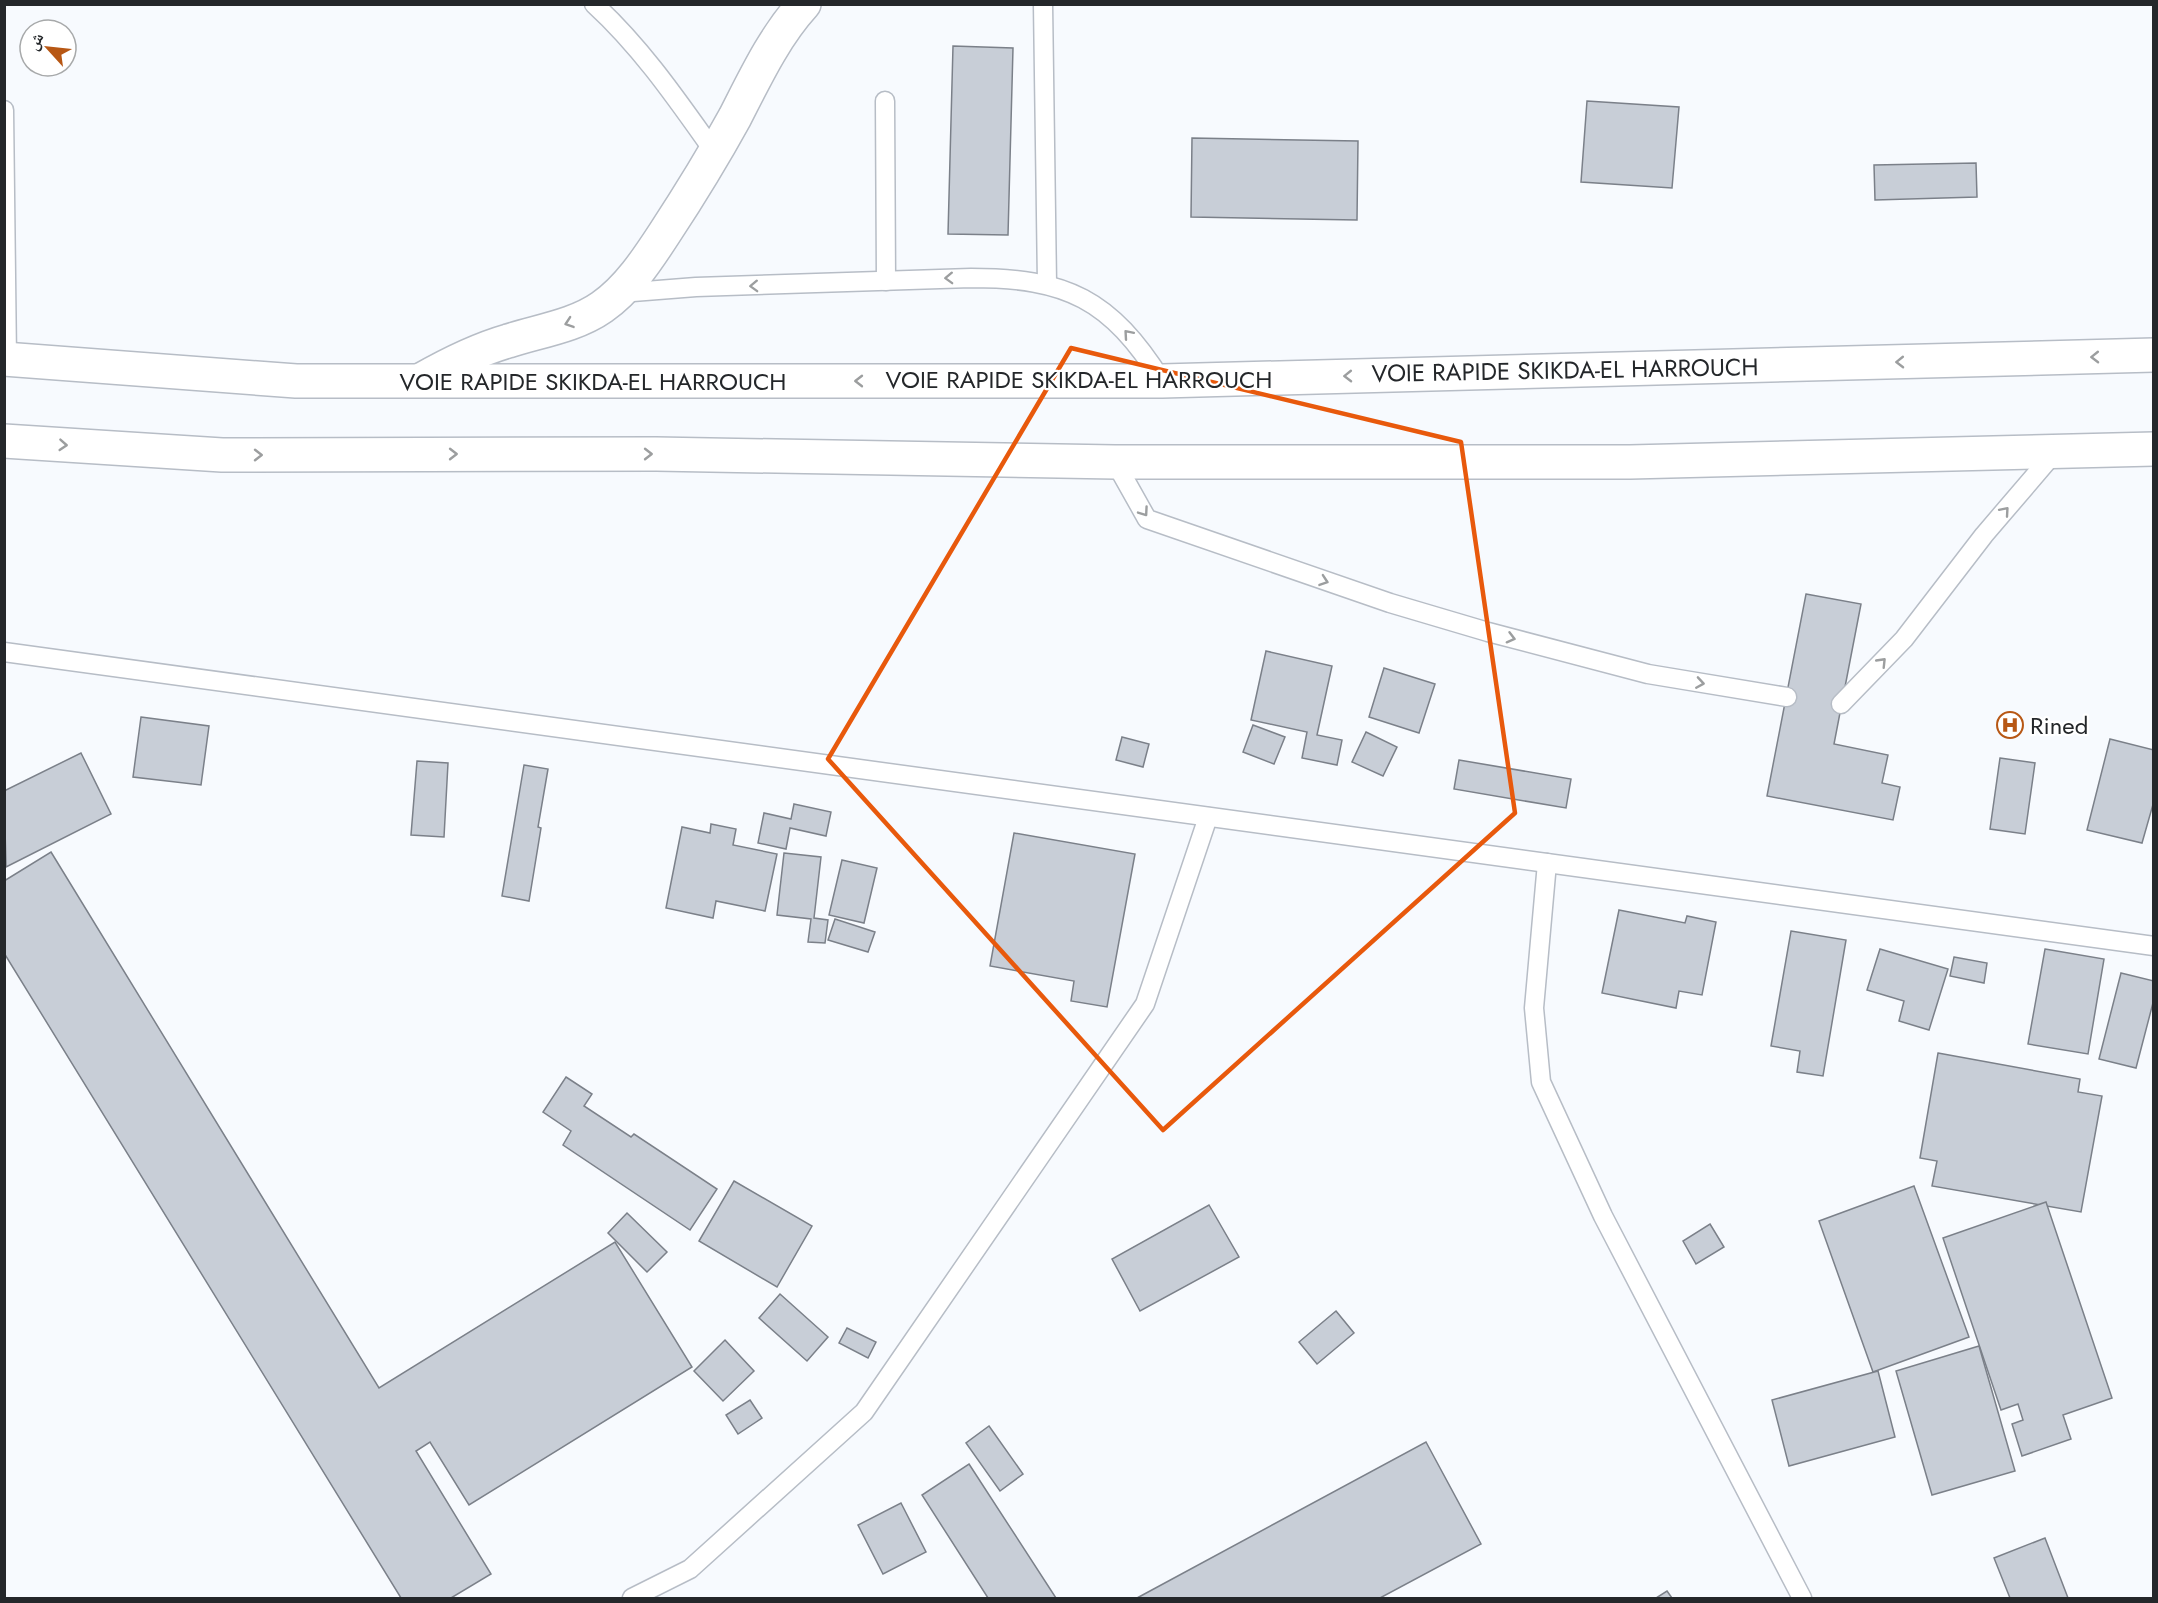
<svg xmlns="http://www.w3.org/2000/svg" width="2158" height="1603" font-family="Jost,'Noto Naskh Arabic',sans-serif">
	<rect width="100%" height="100%" fill="#f7fafe"/>
	<g fill="#c8ced7" stroke="#7b8089" stroke-width="1.5">
		<polygon points="953,46 1013,48 1008,235 948,234"/>
		<polygon points="1587,101 1679,107 1672,188 1581,182"/>
		<polygon points="1192,138 1358,141 1357,220 1191,217"/>
		<polygon points="1976,163 1977,197 1875,200 1874,165"/>
		<polygon points="1806,594 1861,604 1834,744 1888,755 1882,783 1900,787 1893,820 1767,796"/>
		<polygon points="1266,651 1332,666 1317,735 1342,740 1337,765 1302,758 1307,732 1251,720"/>
		<polygon points="1384,668 1435,684 1419,733 1369,717"/>
		<polygon points="141,717 209,726 201,785 133,777"/>
		<polygon points="1253,725 1285,737 1274,764 1243,752"/>
		<polygon points="1366,732 1397,747 1383,776 1352,762"/>
		<polygon points="1122,737 1149,744 1143,767 1116,760"/>
		<polygon points="2110,739 2154,750 2154,801 2142,843 2087,830"/>
		<polygon points="81,753 111,814 6,867 4,791"/>
		<polygon points="2000,758 2035,763 2025,834 1990,829"/>
		<polygon points="1459,760 1571,779 1566,808 1454,789"/>
		<polygon points="417,761 448,763 444,837 411,835"/>
		<polygon points="524,765 548,769 538,827 541,828 529,901 502,896"/>
		<polygon points="794,804 831,812 826,836 790,828 786,849 758,843 764,813 791,819"/>
		<polygon points="711,824 736,829 733,845 777,854 765,911 716,901 713,918 666,908 682,827 710,833"/>
		<polygon points="1014,833 1135,854 1107,1007 1071,1001 1074,981 990,966"/>
		<polygon points="51,852 379,1388 615,1242 692,1367 469,1505 430,1442 416,1451 491,1574 451,1598 401,1598 4,953 4,881"/>
		<polygon points="784,853 821,857 814,918 828,920 825,943 808,942 811,919 777,915"/>
		<polygon points="842,860 877,868 864,923 829,915"/>
		<polygon points="1619,910 1685,923 1687,916 1716,922 1702,995 1679,991 1676,1008 1602,993"/>
		<polygon points="835,919 875,932 868,952 828,940"/>
		<polygon points="1791,931 1846,940 1823,1076 1797,1072 1800,1051 1771,1046"/>
		<polygon points="1880,949 1948,969 1929,1030 1899,1021 1904,1001 1867,990"/>
		<polygon points="2045,949 2104,959 2088,1054 2028,1044"/>
		<polygon points="1954,957 1987,963 1984,983 1950,976"/>
		<polygon points="2121,973 2154,981 2154,999 2136,1068 2099,1059"/>
		<polygon points="1938,1053 2080,1079 2078,1092 2102,1096 2081,1212 1932,1186 1937,1161 1920,1158"/>
		<polygon points="566,1077 592,1094 584,1106 631,1137 634,1134 717,1189 690,1230 563,1145 571,1131 543,1112"/>
		<polygon points="734,1181 812,1226 777,1287 699,1241"/>
		<polygon points="1914,1186 1969,1337 1873,1372 1819,1221"/>
		<polygon points="2046,1202 2112,1398 2063,1415 2071,1439 2022,1456 2012,1424 2023,1420 2018,1404 2001,1410 1943,1238"/>
		<polygon points="1209,1205 1239,1257 1140,1311 1112,1259"/>
		<polygon points="627,1213 667,1252 647,1272 608,1233"/>
		<polygon points="1710,1224 1724,1247 1696,1264 1683,1241"/>
		<polygon points="780,1294 828,1337 807,1361 759,1318"/>
		<polygon points="1336,1311 1354,1333 1317,1364 1299,1342"/>
		<polygon points="847,1328 876,1342 868,1358 839,1343"/>
		<polygon points="725,1340 754,1371 723,1401 694,1371"/>
		<polygon points="1979,1346 2015,1471 1932,1495 1896,1371"/>
		<polygon points="1878,1371 1895,1437 1789,1466 1772,1400"/>
		<polygon points="750,1400 762,1418 738,1434 726,1415"/>
		<polygon points="989,1426 1023,1474 1000,1491 966,1443"/>
		<polygon points="1426,1442 1481,1544 1380,1598 1137,1598"/>
		<polygon points="969,1464 1056,1598 988,1598 922,1495"/>
		<polygon points="901,1503 926,1552 883,1574 858,1525"/>
		<polygon points="2045,1538 2068,1598 2010,1598 1994,1558"/>
		<polygon points="1667,1591 1672,1598 1656,1598"/>
	</g>
	<g fill="none" stroke-linecap="round" stroke-linejoin="round">
		<defs>
			<g id="lane">
				<path d="M594,4C642,48 678,101 715,153"/>
				<polyline points="1043,4 1047,284"/>
				<polyline points="885,101 886,281"/>
				<polyline points="4,110 7,359"/>
				<path d="M620,293L696,287L971,278C1067,278 1110,299 1162,381"/>
				<polyline points="1115,462 1147,519 1390,603 1488,632 1648,674 1787,697"/>
				<polyline points="4,652 2154,946"/>
				<polyline points="1841,704 1904,639 1984,535 2055,452"/>
				<polyline points="1547,863 1534,1008 1541,1082 1603,1216 1802,1598"/>
				<polyline points="632,1598 690,1569 864,1412 1145,1004 1208,817"/>
			</g>
			<g id="highway">
				<polyline points="4,359 296,381 1162,381 2154,355"/>
				<path d="M421,380C449,364 477,350 508,341C539,331 575,326 602,307C628,289 647,260 664,234C689,196 713,157 735,117C755,78 774,37 804,4"/>
				<polyline points="4,441 222,455 656,454 1115,462 1630,462 2154,449"/>
			</g>
		</defs>
		<use href="#lane" stroke="#b7bdc6" stroke-width="21"/>
		<use href="#highway" stroke="#b7bdc6" stroke-width="36"/>
		<use href="#lane" stroke="#fff" stroke-width="18"/>
		<use href="#highway" stroke="#fff" stroke-width="33"/>
	</g>
	<defs><path id="oneway-chevron" d="M-2-3.5L2.5 0L-2 3.5" fill="none" stroke-width="1.6" stroke-linecap="round" stroke-linejoin="round" transform="scale(1.5)"/></defs>
	<g stroke="#9c9e9f">
		<use href="#oneway-chevron" transform="translate(949 278) rotate(178)"/>
		<use href="#oneway-chevron" transform="translate(754 286) rotate(178)"/>
		<use href="#oneway-chevron" transform="translate(569 323) rotate(161)"/>
		<use href="#oneway-chevron" transform="translate(1128 334) rotate(-131)"/>
		<use href="#oneway-chevron" transform="translate(2095 357) rotate(179)"/>
		<use href="#oneway-chevron" transform="translate(1900 362) rotate(179)"/>
		<use href="#oneway-chevron" transform="translate(1348 376) rotate(179)"/>
		<use href="#oneway-chevron" transform="translate(859 381) rotate(180)"/>
		<use href="#oneway-chevron" transform="translate(63 445) rotate(4)"/>
		<use href="#oneway-chevron" transform="translate(453 454)"/>
		<use href="#oneway-chevron" transform="translate(648 454)"/>
		<use href="#oneway-chevron" transform="translate(258 455)"/>
		<use href="#oneway-chevron" transform="translate(2005 511) rotate(-49)"/>
		<use href="#oneway-chevron" transform="translate(1144 512) rotate(55)"/>
		<use href="#oneway-chevron" transform="translate(1324 581) rotate(19)"/>
		<use href="#oneway-chevron" transform="translate(1511 638) rotate(15)"/>
		<use href="#oneway-chevron" transform="translate(1882 662) rotate(-46)"/>
		<use href="#oneway-chevron" transform="translate(1700 683) rotate(9)"/>
	</g>
	<path fill="none" stroke="#e8590c" stroke-width="4.5" stroke-linejoin="round" d="M1071,348L1461,442L1515,813L1163,1130L828,759Z"/>
	<defs>
		<symbol id="hospital-ring" viewBox="-11 -11 22 22"><circle r="9.5" fill="#fff" stroke="#b75714" stroke-width="1.5"/><path d="M-5-5h3v3.5h4V-5h3V5h-3V1.5h-4V5h-3Z" fill="#b75714"/></symbol>
	</defs>
	<g fill-rule="evenodd">
		<use href="#hospital-ring" x="1995" y="710" width="30" height="30"/>
	</g>
	<g text-anchor="middle" dominant-baseline="central" stroke-width="4.5" stroke-linejoin="round" paint-order="stroke">
		<g font-size="24" fill="#24272a" stroke="#fff">
			<text transform="translate(1565 370) rotate(-1)">VOIE RAPIDE SKIKDA-EL HARROUCH</text>
			<text x="1079" y="379">VOIE RAPIDE SKIKDA-EL HARROUCH</text>
			<text x="593" y="381">VOIE RAPIDE SKIKDA-EL HARROUCH</text>
		</g>
		<g font-size="24" fill="#24272a" stroke="#fff" text-anchor="start">
			<text x="2030" y="725">Rined</text>
		</g>
	</g>
	<rect width="2158" height="1603" fill="none" stroke="#24272a" stroke-width="12"/>
	<g transform="translate(48 48) rotate(297)"><circle r="28" fill="#ffffff" stroke="#a7a9aa" stroke-width="1.5"/>
	<path d="M0-4.5L10 22L0 15L-10 22Z" fill="#b75714"/>
	<text y="-9" font-size="16" font-weight="bold" text-anchor="middle" fill="#24272a">ش</text>
	</g>
</svg>
